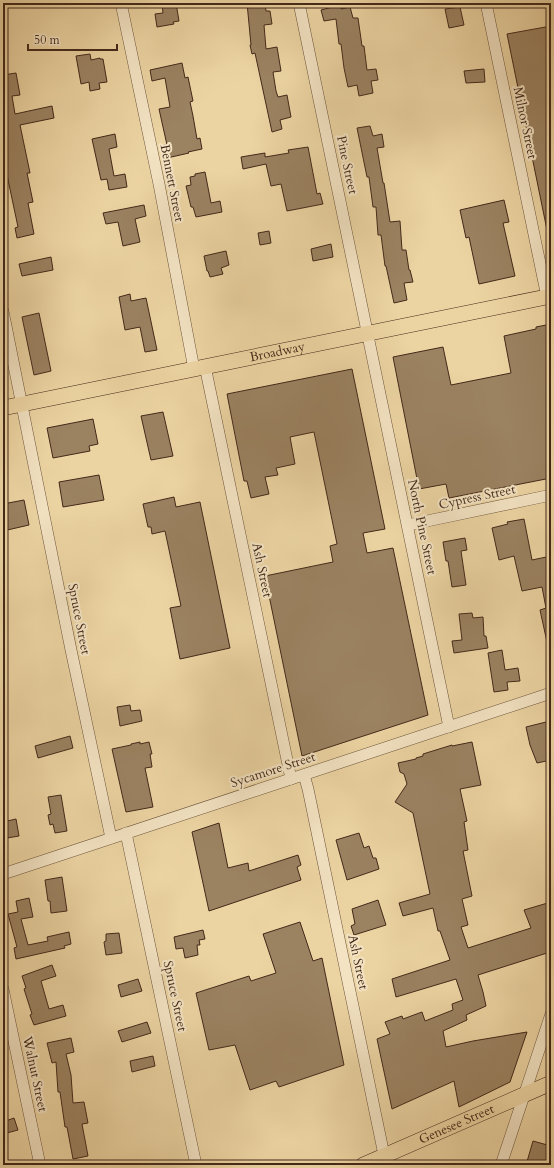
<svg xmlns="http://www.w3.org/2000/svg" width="554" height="1168" font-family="Cardo,serif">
	<rect width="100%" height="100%" fill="#ecd4a2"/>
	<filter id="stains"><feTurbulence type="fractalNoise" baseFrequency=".005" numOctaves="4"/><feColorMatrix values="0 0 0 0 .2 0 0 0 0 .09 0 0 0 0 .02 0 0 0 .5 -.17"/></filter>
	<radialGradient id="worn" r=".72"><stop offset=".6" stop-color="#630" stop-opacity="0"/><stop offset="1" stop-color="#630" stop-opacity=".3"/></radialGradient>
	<g fill="#9b8261" stroke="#43291a">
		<polygon points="162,3 176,3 179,21 173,22 174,24 157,27 155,14 163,13"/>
		<polygon points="247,3 265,3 266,11 270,11 272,24 264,25 266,49 277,47 281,71 273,72 276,91 278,97 287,95 291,117 280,120 282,129 272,132 255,53 252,54 250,45 251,45"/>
		<polygon points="340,5 341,9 350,7 353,18 358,18 362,46 364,46 367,70 376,69 378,80 371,81 373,93 359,96 357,85 348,87 344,68 341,44 339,44 336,19 324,21 321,10"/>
		<polygon points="460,7 464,25 449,28 445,9"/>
		<polygon points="551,26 551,229 547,230 507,34"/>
		<polygon points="90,54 91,60 100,58 100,59 103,59 107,82 99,83 100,89 90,91 89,82 81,84 76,56"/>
		<polygon points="182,63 185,78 188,77 193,101 190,102 193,116 197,139 200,138 202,149 188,152 189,153 167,158 164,145 167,145 159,109 170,107 165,78 152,81 150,70"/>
		<polygon points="484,69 485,82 466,83 464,71"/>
		<polygon points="16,73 20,95 12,96 15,114 52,106 54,118 20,125 30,173 27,173 33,202 28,203 34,234 17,238 15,228 18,227 3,156 3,75"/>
		<polygon points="370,126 373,136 382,134 384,147 377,148 383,183 384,183 390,222 400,221 402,250 406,250 409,270 410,270 413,282 404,283 407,300 394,303 386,266 385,266 381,235 378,235 376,207 373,207 369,177 367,177 357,128"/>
		<polygon points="115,134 117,147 109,149 114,176 125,174 127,187 109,190 107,179 101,180 92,139"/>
		<polygon points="308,147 317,194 320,193 323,204 287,211 281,184 271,186 266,164 243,169 241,157 265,153 265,157 289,153 288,150"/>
		<polygon points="205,172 211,203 220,201 222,212 196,217 193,207 191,207 186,186 191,185 190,177 195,176 195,174"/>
		<polygon points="504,200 509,222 503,223 515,276 479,284 469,237 466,238 460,210"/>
		<polygon points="144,205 146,216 135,219 140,242 123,246 118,222 106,224 103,213"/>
		<polygon points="269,231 271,243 260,245 258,233"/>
		<polygon points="331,244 333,257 313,261 311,249"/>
		<polygon points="226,251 229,265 221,268 223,274 210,277 208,271 207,271 204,256"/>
		<polygon points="51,257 53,270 22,276 19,264"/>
		<polygon points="130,294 131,301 146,298 157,350 145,352 140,327 125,330 119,297"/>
		<polygon points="39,313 51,371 34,375 22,317"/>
		<polygon points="551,324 551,478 449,498 446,484 419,489 393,357 443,347 451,385 511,373 504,336 536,329 536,327"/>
		<polygon points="352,369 385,529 363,533 367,553 393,548 428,715 302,756 265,576 333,562 330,546 337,544 314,432 290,437 295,464 276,468 278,475 265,477 269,494 251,498 247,481 244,481 227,394"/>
		<polygon points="163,412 173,456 151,460 141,416"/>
		<polygon points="93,419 98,444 89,446 90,451 53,458 47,428"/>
		<polygon points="99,475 104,500 63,507 59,482"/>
		<polygon points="174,497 176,507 200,502 230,648 180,659 170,608 181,606 165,531 152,534 151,527 148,527 143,504"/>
		<polygon points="24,500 29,525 3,531 3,504"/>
		<polygon points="524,519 532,560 551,556 551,642 547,642 540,610 546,608 542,587 522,591 514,556 499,560 492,528 508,524 507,522"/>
		<polygon points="465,538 467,550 461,551 466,585 452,587 448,561 446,561 443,542"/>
		<polygon points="472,613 473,618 483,617 484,636 486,636 488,648 454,653 452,641 462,640 459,614"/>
		<polygon points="502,650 505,670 518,668 520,681 507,682 508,690 494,692 488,653"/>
		<polygon points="130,705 131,711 140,710 142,721 120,726 117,707"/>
		<polygon points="550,721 551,726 551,760 537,763 530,745 526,727"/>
		<polygon points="70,736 73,748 38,758 35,746"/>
		<polygon points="140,742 140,744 149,742 152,754 150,754 152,767 145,768 153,807 126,812 112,749 131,745 131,744"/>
		<polygon points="472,742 481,785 460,789 467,821 464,822 468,850 463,851 472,896 462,899 468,925 461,927 468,948 531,928 524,910 551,902 551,940 547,953 478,975 483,992 486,1006 466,1015 467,1020 443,1031 446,1047 473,1041 527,1032 510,1082 459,1107 454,1081 392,1109 377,1039 390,1034 385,1022 402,1016 403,1019 422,1012 425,1021 453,1010 452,1004 463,1000 456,979 396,997 392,979 450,960 440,931 438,931 433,908 403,916 399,903 430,894 413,813 395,802 407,784 404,774 400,772 398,763 416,759 416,758 423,756 423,754 452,745 452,746"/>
		<polygon points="61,795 67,831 55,833 53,824 50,825 48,815 51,814 48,797"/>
		<polygon points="16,819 19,836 7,838 7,836 3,837 3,822"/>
		<polygon points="219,823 228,868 248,863 249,871 298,855 301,865 297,867 301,880 209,911 192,832"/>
		<polygon points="359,833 364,848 369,846 373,858 376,858 379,869 347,880 336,840"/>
		<polygon points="62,877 67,911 51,913 50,901 48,901 45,880"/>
		<polygon points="29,898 33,917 21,919 28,945 48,941 47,937 69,932 71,944 64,946 65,948 16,959 14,948 17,947 8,914 18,912 16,901"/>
		<polygon points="378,900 386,925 354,935 351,926 355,924 352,909"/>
		<polygon points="300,922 313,961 322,958 344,1065 279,1087 276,1081 250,1090 235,1045 209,1050 196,993 249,976 251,981 276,973 263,934"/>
		<polygon points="203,930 205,939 199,940 200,945 197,945 198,955 185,958 183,948 176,949 174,937"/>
		<polygon points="119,933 122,953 106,955 104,942 106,941 106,934"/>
		<polygon points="52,965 56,976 41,981 49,1009 63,1005 66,1016 34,1025 30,1015 32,1014 24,989 26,988 22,976"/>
		<polygon points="138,979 142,991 121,997 118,985"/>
		<polygon points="147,1022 151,1033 122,1042 118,1031"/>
		<polygon points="71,1038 74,1052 66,1054 71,1075 73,1103 84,1102 88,1123 82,1124 88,1156 73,1159 67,1127 65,1127 60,1092 58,1092 56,1062 52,1063 47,1043"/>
		<polygon points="153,1056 155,1066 132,1072 130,1061"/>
		<polygon points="14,1118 18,1130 3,1134 3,1122"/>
		<polygon points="533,1141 551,1146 551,1165 526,1165"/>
	</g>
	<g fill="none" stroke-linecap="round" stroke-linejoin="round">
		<defs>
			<g id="minor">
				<polyline points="121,3 159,184 194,369"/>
				<polyline points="299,3 449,727"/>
				<polyline points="486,3 547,297"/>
				<polyline points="3,311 71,650 111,838"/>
				<polyline points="205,366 291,779"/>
				<polyline points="408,525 551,495"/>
				<polyline points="304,775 308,789 384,1155"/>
				<polyline points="126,833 196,1165"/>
				<polyline points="3,874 551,693"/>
				<polyline points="3,989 40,1165"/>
				<polyline points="501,1165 551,1014"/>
			</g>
			<g id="major">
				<path id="s1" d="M3,408L551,296"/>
				<path id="s2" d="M363,1165L551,1083"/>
			</g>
		</defs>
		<use href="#minor" stroke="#6d543c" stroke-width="12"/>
		<use href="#major" stroke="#43291a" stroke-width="16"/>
		<use href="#minor" stroke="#f3e3c3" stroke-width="11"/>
		<use href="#major" stroke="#ecd4a2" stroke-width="15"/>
	</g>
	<g text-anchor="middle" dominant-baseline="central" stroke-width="4" stroke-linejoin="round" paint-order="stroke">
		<g font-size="13" fill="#43291a" stroke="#f3e3c3">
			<text transform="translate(525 123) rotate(78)">Milnor Street</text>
			<text transform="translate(347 165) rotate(78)">Pine Street</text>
			<text transform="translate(172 183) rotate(79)">Bennett Street</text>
			<text stroke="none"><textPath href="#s1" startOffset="280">Broadway</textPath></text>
			<text transform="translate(477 497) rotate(-12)">Cypress Street</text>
			<text transform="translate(422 527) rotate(78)">North Pine Street</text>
			<text transform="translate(262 570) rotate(78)">Ash Street</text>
			<text transform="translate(79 619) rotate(79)">Spruce Street</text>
			<text transform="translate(273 770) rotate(-18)">Sycamore Street</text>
			<text transform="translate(358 962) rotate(78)">Ash Street</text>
			<text transform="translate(175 996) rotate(78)">Spruce Street</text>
			<text transform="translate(35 1074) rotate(78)">Walnut Street</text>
			<text stroke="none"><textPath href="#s2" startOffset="102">Genesee Street</textPath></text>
		</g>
	</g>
	<rect width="554" height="1168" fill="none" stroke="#ecd4a2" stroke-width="16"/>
	<rect x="4" y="4" width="546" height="1160" fill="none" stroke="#43291a" stroke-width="2"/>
	<rect x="8" y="8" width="538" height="1152" fill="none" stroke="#43291a"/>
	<path d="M28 44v6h89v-6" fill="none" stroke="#43291a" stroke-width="2"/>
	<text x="34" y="44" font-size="12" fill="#43291a" stroke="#f3e3c3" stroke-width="3" paint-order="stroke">50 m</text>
	<rect width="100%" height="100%" filter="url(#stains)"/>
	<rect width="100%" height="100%" fill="url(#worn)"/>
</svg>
